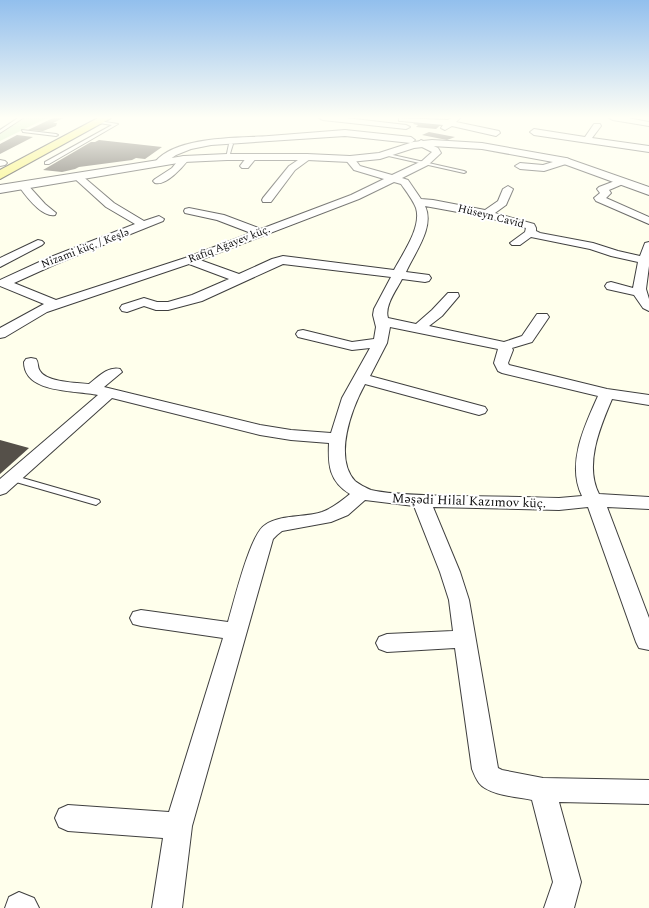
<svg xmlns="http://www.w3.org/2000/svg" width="649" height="908" font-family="Spectral,serif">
	<rect width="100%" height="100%" fill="#ffffec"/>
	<polygon fill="#c7e8b6" points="25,118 47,118 0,141 0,134"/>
	<g fill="#555049">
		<polygon points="53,118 63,118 53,123 57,123 56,126 43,131 28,130"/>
		<polygon points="419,120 443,123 436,129 416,127 418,125 413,124"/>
		<polygon points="429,132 455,137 447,140 422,135"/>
		<polygon points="17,135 33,137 0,154 0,144"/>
		<polygon points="99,140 162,147 145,159 136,158 132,160 79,167 75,169 62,172 43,170 91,142 95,142"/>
		<polygon points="0,440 29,448 0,474"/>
	</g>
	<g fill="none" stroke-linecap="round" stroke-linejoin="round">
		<defs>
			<g id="service">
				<polygon points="18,118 23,118 0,133 0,130"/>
				<polygon points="99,121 118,124 49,164 45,164 45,162 112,125 99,123"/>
				<polygon points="22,130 56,134 58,135 56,136 23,132"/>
				<polygon points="231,143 233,144 229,157 226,158 229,144"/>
				<polygon points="384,153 464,171 466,172 464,173 384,155"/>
				<polygon points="12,475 99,500 100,502 96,505 9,480 8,478 9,476"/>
			</g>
			<g id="minor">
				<polygon points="319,118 346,118 406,125 410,127 406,129 323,120"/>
				<polygon points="399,118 448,120 451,118 460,118 456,122 499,131 500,133 496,136 452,126 445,130 441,128 443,125 402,121 399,121"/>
				<polygon points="609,118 628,118 649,122 649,126 613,120"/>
				<polygon points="594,124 600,124 601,126 592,138 649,146 649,152 534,135 530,132 534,129 585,137"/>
				<path d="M345,130L411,137L415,140L411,143L345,136L211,145L191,149L176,155L163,164H157L155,162C176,136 238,138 269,136C294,134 320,132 345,130Z"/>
				<path d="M421,140L438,148L441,153L428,165L402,178L408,180L421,199L433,200L485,210L498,201L503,189L508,186L513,189L506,205L495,213L534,224L536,228V231L540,233L593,243L618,251L640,256L645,243L649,242V266L646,289L649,299V311L643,308L634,295L607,289L605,286L607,283L611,282L633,288L638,262L611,256L590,249L531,237L520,245H512L510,243L525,232L526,228L485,217L425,206C435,227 415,252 406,272L429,275L431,278L429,281L425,282L402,279C397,289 384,306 388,318L416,324L432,310L448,293H458L459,296L442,316L429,326L504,342L522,336L537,314H547L549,317L532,342L512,348L513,350L508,363L509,365L607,389L649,395V405L612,399C600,427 584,465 599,494L649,497V509L607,507L649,618V650L639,648L636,642L588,507L559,510L433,507L460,572L469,600L498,768L502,770L543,778L649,780V804L559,802L581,882L574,908H544L553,882L532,800C518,797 488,795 479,783C476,779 474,774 472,769L455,648L387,652L379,649L376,643L379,637L387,634L453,631L449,600L440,572L414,506L365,500L348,515L331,522L282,531L277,535L273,539L192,826L182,908H152L163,838L68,831L59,827L55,818L59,809L68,805L169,812L223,638L141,626L133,624L130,618L133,612L141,610L228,622C234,602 250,534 265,525C281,514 304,518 322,512C333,508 341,501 350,494C329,481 328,465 329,443L291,440L260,435L112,398L6,493L0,495V479L98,395C76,390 24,394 24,362L26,359L31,358L36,359C39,363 37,367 40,371C46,382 77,383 89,384C98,377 108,366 120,369L122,372L104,387L260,425L291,430L331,433L342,398L370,348L352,350L298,337L296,334L298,331L303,330L352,342L374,339L376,327L373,315L374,309L391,277L283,264L202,301L168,310H156L144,306L127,312L122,311L120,308L122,305L144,298L157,302H168L192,295L229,279L189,264L47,312L5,337L0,338V328L44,304L0,286V280L48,258L135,224L106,207L74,178L72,176L74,174H80L114,203L144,221L159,216L164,219L163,221L56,264L14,283L56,300L185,258L251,233L217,220L185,213L184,211L185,209L189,208L224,215L261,229L351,195L384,179L354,170L345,159L347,157H353L360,166L392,175L422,161L432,152L418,145L417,143ZM394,182L401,184C406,191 413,200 416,208C422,227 403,253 394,270L283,256L272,259L239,274L200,260L359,199ZM390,327L498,349L494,363L498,371L502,373L598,396C585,425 566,464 582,496L559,498C523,497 486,496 450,496C427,495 393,495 371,490C366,488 359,484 355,481C333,457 352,408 365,384L479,415L485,413L487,410L485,407L370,376L387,343Z"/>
				<path d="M252,154L255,155L257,157L248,168H242L240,166C243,162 247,156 252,154Z"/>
				<polygon points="307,154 312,157 310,159 295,170 271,202 263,202 262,200 263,198 289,166"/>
				<path d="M184,156L189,159C182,168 166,186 155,183L153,181L155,179L172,168L181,157Z"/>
				<polygon points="566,158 569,159 571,161 569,163 544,171 520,169 515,166 520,163 543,165"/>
				<polygon points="0,160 5,161 7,163 5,165 0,166"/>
				<polygon points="620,179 623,180 625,182 623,184 609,190 611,193 606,198 649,217 649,224 596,201 594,198 600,193 597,189 599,187"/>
				<path d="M23,182L26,183L45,204L56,213L55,215C42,218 25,195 18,185Z"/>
				<polygon points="38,240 42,241 44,243 42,245 0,267 0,258"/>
				<polygon points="19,892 34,898 39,908 5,908 9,897"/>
			</g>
			<polygon id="tertiary" points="432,140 482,143 566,158 649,187 649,195 564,164 482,149 432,146 414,148 380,159 350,162 307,160 227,160 184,162 0,193 0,185 184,156 227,154 307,154 350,156 379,153 413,142"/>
			<polygon id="primary" points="98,118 111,118 0,179 0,170"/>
		</defs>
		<use href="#service" stroke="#3f3f3f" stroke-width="2"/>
		<use href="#minor" stroke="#3f3f3f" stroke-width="2"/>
		<use href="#tertiary" stroke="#3f3f3f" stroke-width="2"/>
		<use href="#primary" stroke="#1d1d1d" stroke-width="2"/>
		<use href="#service" fill="#fff" fill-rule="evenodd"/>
		<use href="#minor" fill="#fff" fill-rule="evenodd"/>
		<use href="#tertiary" fill="#fff" fill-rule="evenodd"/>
		<use href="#primary" fill="#f7f164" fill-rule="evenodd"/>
	</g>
	<linearGradient id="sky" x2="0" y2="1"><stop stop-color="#92bfed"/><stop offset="0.48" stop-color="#fffff6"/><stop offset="1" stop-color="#fffff6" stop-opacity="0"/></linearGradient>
	<rect width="649" height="245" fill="url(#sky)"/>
	<g text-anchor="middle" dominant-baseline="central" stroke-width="4" stroke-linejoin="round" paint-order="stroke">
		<g font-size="11" fill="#0c0c0c" stroke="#fff">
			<text transform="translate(491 216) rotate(14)">Hüseyn Cavid</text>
			<text transform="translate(229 244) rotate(-21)">Rafiq Ağayev küç.</text>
			<text transform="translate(85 248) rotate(-21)">Nizami küç. / Keşlə</text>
		</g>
		<g font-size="13" fill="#0c0c0c" stroke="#fff">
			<text transform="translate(469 501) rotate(2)">Məşədi Hilal Kazımov küç.</text>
		</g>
	</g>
</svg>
